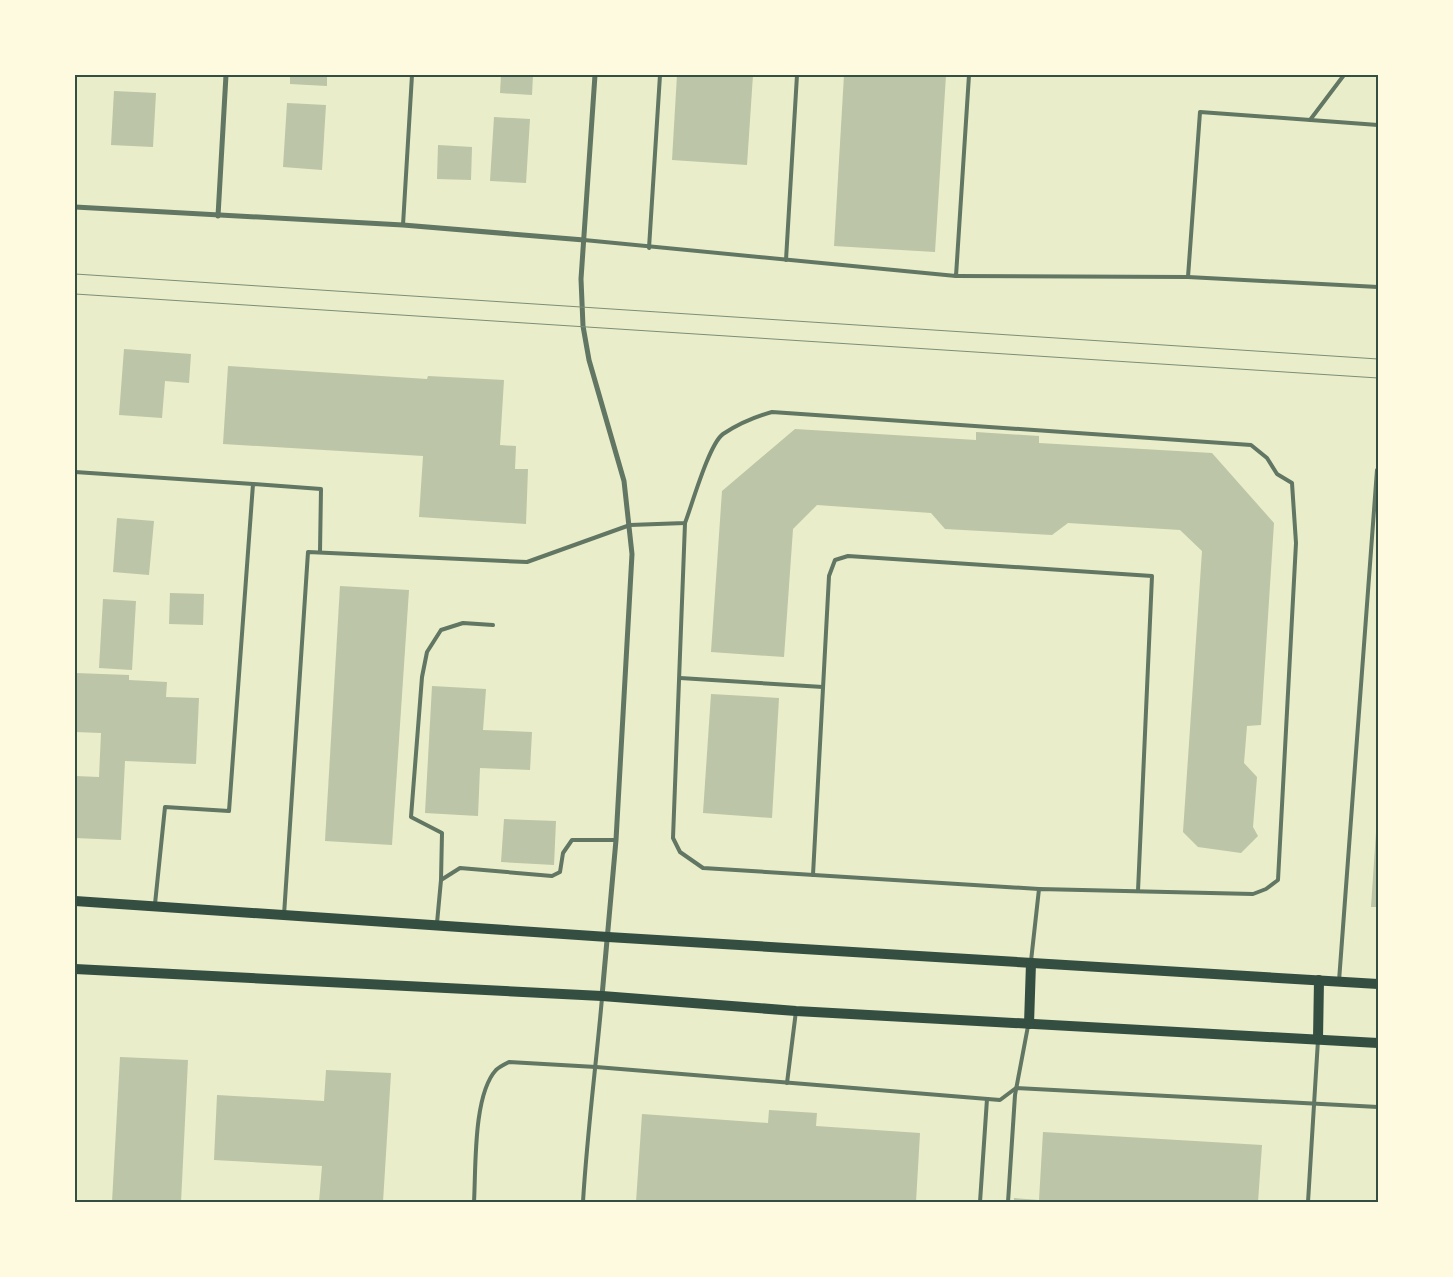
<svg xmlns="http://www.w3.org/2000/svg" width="1453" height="1277" font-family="Barlow,sans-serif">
	<rect width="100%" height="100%" fill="#e9edc9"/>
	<g fill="#bcc5a7">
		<polygon points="290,75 327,75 327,86 290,84"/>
		<polygon points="501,75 533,75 532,95 500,93"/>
		<polygon points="677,75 753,75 747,165 672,160"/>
		<polygon points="844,75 946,75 935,252 834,246"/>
		<polygon points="114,91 156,93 153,147 111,145"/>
		<polygon points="287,103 326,105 322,170 283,167"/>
		<polygon points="494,117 530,119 526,183 490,181"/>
		<polygon points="438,145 472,147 471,180 437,179"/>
		<polygon points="124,349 191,354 189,383 165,381 162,418 119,415"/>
		<polygon points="228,366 427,379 428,376 504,380 500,445 516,446 515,469 528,469 526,524 419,517 423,456 223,444"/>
		<polygon points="795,429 976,440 976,432 1039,436 1039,443 1212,453 1274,523 1261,725 1247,726 1244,763 1257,777 1253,827 1258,836 1241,853 1198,847 1183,832 1202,551 1180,530 1068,523 1052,535 945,529 931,513 817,505 793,529 784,657 711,652 722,491"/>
		<polygon points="117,518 154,521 149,575 113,572"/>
		<polygon points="340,586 409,590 392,845 325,841"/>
		<polygon points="170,593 204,594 203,625 169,624"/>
		<polygon points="103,599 136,601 132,670 99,668"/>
		<polygon points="75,673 129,675 129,680 167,682 166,697 199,698 196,764 125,761 121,840 75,838 75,776 99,777 101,733 75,732"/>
		<polygon points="432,686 486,689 483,730 532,732 530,770 480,768 478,816 425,813"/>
		<polygon points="711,694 779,698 772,818 703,813"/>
		<polygon points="1377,817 1378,817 1378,907 1371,907"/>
		<polygon points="504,819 556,821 554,865 501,862"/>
		<polygon points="120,1057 188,1060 181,1202 112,1202"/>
		<polygon points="326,1070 391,1073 383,1202 319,1202 322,1166 214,1160 217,1095 324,1101"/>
		<polygon points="769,1110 817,1113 816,1126 920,1133 916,1202 636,1202 642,1114 768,1123"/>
		<polygon points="1043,1132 1262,1145 1258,1202 1014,1202 1014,1198 1039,1200"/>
	</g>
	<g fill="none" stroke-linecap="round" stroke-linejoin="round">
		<g stroke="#617663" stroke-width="4">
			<polyline points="1310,120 1344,75"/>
			<polyline points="403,225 412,75"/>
			<polyline points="584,240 956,276 969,75"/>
			<polyline points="649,248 660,75"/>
			<polyline points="786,260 797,75"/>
			<polyline points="956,276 1188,277 1378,287"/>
			<polyline points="1188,277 1200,112 1378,125"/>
			<polyline points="75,472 253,484"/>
			<polyline points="685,523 673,838 680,852 703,868 1039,889"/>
			<polyline points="680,678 823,687"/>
			<polyline points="813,875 829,576 835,560 848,556 1152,576 1138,891"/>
			<polyline points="441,880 442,833 411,817 422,677 427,652 441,630 463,623 493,625"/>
			<polyline points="155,904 165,807 229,811 253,484 321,489 320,552"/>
			<path d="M284,915L308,552L527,562L630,525L685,523C692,505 709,444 723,434C738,424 754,417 772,412L1251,445L1267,458L1277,474L1292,483L1296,543L1278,880L1266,889L1253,894L1039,889L1031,961"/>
			<polyline points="437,923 441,880 460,868 552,876 560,872 563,853 572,840 616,840"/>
			<polyline points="1339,981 1377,470"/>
			<polyline points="787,1083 796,1011"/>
			<path d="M474,1202C476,1168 473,1095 496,1070C499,1067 505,1064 509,1062L596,1067L1000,1100L1016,1088L1378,1107"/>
			<path d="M583,1202C587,1134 596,1066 602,998"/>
			<polyline points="980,1202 987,1099"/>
			<polyline points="1008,1202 1015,1095 1028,1026"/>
			<polyline points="1308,1202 1318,1040"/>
		</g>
		<g stroke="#617663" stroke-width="5">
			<polyline points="595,75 581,279 583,326 589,360 624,481 632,554 616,840 602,996"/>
			<polyline points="75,207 403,225 584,240"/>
			<polyline points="218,216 226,75"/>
		</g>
		<g stroke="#344e41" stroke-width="10">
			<polyline points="75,901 608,937 1378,984"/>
			<polyline points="75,969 602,996 796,1011 1378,1043"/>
			<polyline points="1029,1024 1031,963"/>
			<polyline points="1318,1039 1319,980"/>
		</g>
		<g stroke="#7c8e77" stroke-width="1">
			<polyline points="75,274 1378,359"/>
			<polyline points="75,294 1378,378"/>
		</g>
	</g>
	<rect width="1453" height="1277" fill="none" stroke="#fefae0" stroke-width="152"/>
	<rect x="76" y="76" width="1301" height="1125" fill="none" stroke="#344e41" stroke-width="2"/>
</svg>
